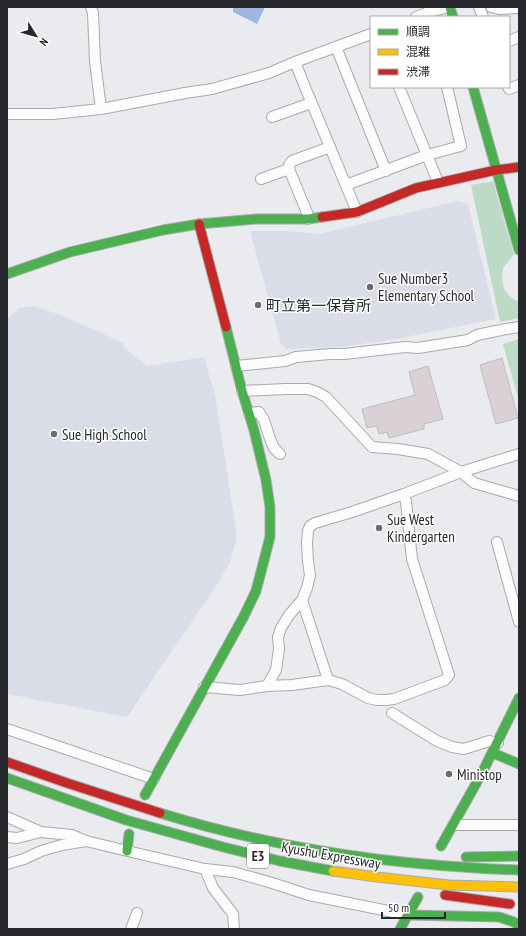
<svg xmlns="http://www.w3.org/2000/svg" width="526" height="936" font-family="'PT Sans Narrow','Noto Sans JP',sans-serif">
	<rect width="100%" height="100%" fill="#eaebef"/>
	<g fill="#dadde7">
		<polygon points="458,201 468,204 496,319 396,339 340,347 287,349 281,344 250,231 288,231 319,234"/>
		<polygon points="33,306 58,314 124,343 123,347 147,366 204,357 215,395 236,530 236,541 230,562 216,586 127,717 7,694 7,319 20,308"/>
	</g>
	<g fill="#bddac5">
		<polygon points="493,181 514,255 503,268 502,278 504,289 510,297 519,302 519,318 500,322 471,185"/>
		<polygon points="519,339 519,401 503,344"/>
	</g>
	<polygon fill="#9eb6e1" points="233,7 265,7 257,24 233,12"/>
	<g fill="#dad1d6" stroke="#bdbcbe">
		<polygon points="502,358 518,418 496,424 480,365"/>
		<polygon points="428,366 443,419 424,424 424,429 389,438 387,432 379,434 377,426 367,428 362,409 415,395 409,372"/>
	</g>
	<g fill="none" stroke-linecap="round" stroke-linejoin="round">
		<defs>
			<g id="street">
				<polyline points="91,7 93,13 95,61 101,109"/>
				<polyline points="479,7 483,17"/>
				<polyline points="491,7 499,9 519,8"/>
				<polyline points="416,17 429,12 449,7"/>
				<polyline points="509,41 519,37"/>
				<polyline points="336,47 386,171"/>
				<polyline points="295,62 305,87 357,212"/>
				<polyline points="399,87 438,182"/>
				<polyline points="508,87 509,89 519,85"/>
				<polyline points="7,114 53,114 101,109 185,93 212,89 269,73 295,62 371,34"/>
				<polyline points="272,117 311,103"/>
				<polyline points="261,179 289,169"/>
				<polyline points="346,185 427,155 461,146 447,87"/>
				<polyline points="308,219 308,215 289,169 289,165 292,161 330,147"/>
				<polyline points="236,366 285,361 296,357 330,354 344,354 405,347 418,348 468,340 477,335 506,329 519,327"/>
				<polyline points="242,391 285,389 308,389 317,392 326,397 372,447 398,449 428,454 461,472 474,483 519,496"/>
				<polyline points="249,413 259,412 264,420 270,439 274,448 280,454"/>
				<polyline points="497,542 519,622"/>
				<polyline points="302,600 328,680"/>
				<polyline points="267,686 276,670 279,649 278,637 281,628 289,615 302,600 307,588 310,575 308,561 307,543 308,531 310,526 315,523 352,512 404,494 461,472 519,454"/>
				<polyline points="204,687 240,690 267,686 292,685 328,680 342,684 368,698 377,700 386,700 394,699 445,680 449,675 412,559 406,502 404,494"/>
				<polyline points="392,713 437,741 452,747 464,749 489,741 498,743"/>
				<polyline points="7,729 154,779"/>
				<polyline points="7,817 41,832 72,835 86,841 140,854 205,869 233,872 269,882 309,895 408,915"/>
				<polyline points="454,825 519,825"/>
				<polyline points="7,837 17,838 41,832"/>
				<polyline points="7,864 24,859 41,851 62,845 86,841"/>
				<polyline points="205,869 213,888 233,914 234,929"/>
				<polyline points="131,929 137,913"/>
			</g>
			<g id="fast">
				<polyline points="450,7 453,17"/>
				<polyline points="473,87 519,250"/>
				<polyline points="7,274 70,252 163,230 199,224 257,219 308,219 322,217"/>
				<polyline points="493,753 519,764"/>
				<polyline points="7,778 126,820 223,847 280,861 333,871"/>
				<polyline points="145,795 244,616 256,591 270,537 270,507 266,480 254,430 242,391 226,327"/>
				<path d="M160,813C276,849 397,866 519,870"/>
				<polyline points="441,846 482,773 519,698"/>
				<polyline points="127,851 129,834"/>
				<polyline points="466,857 519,856"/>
				<polyline points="408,915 499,917 514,922 519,926"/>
				<polyline points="400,929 418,897"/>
			</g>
			<polyline id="slow" points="333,871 377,877 449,885 519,887"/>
			<g id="jam">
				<polyline points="322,217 357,212 416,188 496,170 519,167"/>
				<polyline points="199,224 226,327"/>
				<polyline points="7,762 67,783 160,813"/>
				<polyline points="445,895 510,904"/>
			</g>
		</defs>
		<use href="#street" stroke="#a9aaad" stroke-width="12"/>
		<use href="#fast" stroke="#a9aaad" stroke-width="11"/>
		<use href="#slow" stroke="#a9aaad" stroke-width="11"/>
		<use href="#jam" stroke="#a9aaad" stroke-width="11"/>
		<use href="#street" stroke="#fcfcfd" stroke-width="10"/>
		<use href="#fast" stroke="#4caf50" stroke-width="9"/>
		<use href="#slow" stroke="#ffc107" stroke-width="9"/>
		<use href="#jam" stroke="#c62828" stroke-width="9"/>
	</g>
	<g fill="#6c6d70" stroke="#fff" stroke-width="1.5">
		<circle cx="370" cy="287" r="4"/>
		<circle cx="258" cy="305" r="4"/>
		<circle cx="54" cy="434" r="4"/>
		<circle cx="379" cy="528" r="4"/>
		<circle cx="449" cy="774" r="4"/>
	</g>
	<g text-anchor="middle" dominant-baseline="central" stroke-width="3" stroke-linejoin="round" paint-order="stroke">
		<rect fill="#fff" stroke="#68696b" stroke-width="1" x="247" y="844" width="22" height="24" rx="3"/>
		<g font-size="14" font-weight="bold" fill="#28292c">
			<text x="258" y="856">E3</text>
		</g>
		<g font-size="15" fill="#28292c" stroke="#fff" text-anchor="start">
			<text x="378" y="278">Sue Number3<tspan x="378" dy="17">Elementary School</tspan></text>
			<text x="266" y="305">町立第一保育所</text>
			<text x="62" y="434">Sue High School</text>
			<text x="387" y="519">Sue West<tspan x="387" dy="17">Kindergarten</tspan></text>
			<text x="457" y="774">Ministop</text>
		</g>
		<g font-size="15" fill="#28292c" stroke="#fff">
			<text transform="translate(331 855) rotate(10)">Kyushu Expressway</text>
		</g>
	</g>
	<rect width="526" height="936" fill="none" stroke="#28292c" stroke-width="16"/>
	<rect x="370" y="16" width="140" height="72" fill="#ffffff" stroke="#a9a9ab"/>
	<rect x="378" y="29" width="20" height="6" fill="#4caf50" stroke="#a9a9ab"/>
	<text x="406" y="36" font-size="12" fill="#28292c">順調</text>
	<rect x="378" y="49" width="20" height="6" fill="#ffc107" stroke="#a9a9ab"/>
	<text x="406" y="56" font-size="12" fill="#28292c">混雑</text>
	<rect x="378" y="69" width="20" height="6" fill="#c62828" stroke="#a9a9ab"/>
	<text x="406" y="76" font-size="12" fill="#28292c">渋滞</text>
	<g transform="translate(36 36) rotate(127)" stroke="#ffffff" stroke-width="3" paint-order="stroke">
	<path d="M0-3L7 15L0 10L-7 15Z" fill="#28292c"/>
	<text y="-6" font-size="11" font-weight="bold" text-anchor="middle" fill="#28292c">N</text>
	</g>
	<path d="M382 912v6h63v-6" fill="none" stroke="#28292c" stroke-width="2"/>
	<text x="388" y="912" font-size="12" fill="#28292c" stroke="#ffffff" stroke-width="3" paint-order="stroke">50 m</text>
</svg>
